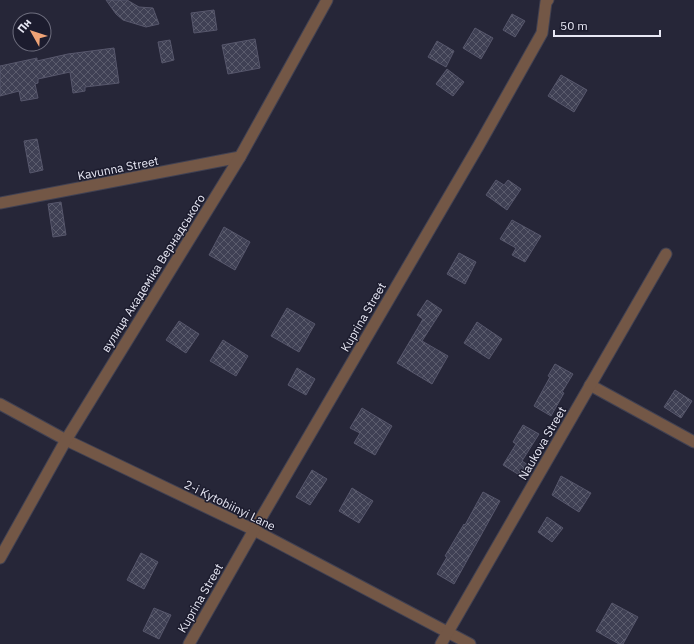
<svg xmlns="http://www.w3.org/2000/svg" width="694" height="644" font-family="'IBM Plex Sans',sans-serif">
	<defs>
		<pattern id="building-cross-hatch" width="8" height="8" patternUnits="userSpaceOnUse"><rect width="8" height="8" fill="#3f4054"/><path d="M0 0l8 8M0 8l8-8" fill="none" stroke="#5b5c6d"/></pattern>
	</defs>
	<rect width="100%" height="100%" fill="#262638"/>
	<g fill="url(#building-cross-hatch)" stroke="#57576c">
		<polygon points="106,0 127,0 139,7 153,8 159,24 146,27 123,20 116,14"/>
		<polygon points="214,10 217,30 194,33 191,13"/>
		<polygon points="512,14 525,21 515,37 503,30"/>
		<polygon points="475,28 493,38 481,59 463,48"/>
		<polygon points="255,39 260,68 228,74 222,45"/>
		<polygon points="170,40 174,60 162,63 158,42"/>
		<polygon points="437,41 454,51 446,67 428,57"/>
		<polygon points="114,48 119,83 85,87 85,91 73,93 70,72 38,79 38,83 35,84 38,98 21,101 19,91 0,96 0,66 37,58 37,61 68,54"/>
		<polygon points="447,69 464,82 453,96 436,84"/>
		<polygon points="561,75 587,90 574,112 548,96"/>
		<polygon points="37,139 43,170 30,173 24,141"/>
		<polygon points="496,180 504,185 508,180 521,189 507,210 486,195"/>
		<polygon points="61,202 66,235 53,237 48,204"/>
		<polygon points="512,220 541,236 525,262 512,255 516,248 500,239"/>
		<polygon points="224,227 250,242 235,270 209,255"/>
		<polygon points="459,253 476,262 465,284 447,274"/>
		<polygon points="427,300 442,310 422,341 448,356 432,384 397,363 423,319 417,315"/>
		<polygon points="287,308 315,324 299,352 271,336"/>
		<polygon points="179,321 199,334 186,353 166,340"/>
		<polygon points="477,322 502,339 489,359 464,343"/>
		<polygon points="223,340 248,356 236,376 210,361"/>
		<polygon points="555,364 573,374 562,392 564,393 551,416 534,406 550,377 548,376"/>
		<polygon points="297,368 315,379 306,395 288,385"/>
		<polygon points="675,390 692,401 681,418 664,407"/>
		<polygon points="362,408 392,426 375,455 354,443 360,433 350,428"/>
		<polygon points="523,425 539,434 522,461 528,465 521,476 503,465 516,444 513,442"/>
		<polygon points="312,470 327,479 310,505 296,497"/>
		<polygon points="561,476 591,493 579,512 552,495"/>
		<polygon points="352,488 373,501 359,523 339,511"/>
		<polygon points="483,492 500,501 454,584 437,574 447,557 445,556 464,524 465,525"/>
		<polygon points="547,517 563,528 552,542 538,532"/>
		<polygon points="141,553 158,562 144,589 127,580"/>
		<polygon points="612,603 638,617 623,644 619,644 596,631"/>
		<polygon points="154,608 171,615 159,639 143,631"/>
	</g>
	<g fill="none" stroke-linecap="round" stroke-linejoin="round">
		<defs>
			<g id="minor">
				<polyline points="0,203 240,157"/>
				<polyline points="590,385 694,442"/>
				<polyline points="0,404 66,440 254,530 470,644"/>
				<polyline points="0,558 66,440 240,157 327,0"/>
				<polyline points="189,644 254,530 479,145 542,33 546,2 548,0"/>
				<polyline points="441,644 666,254"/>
			</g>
		</defs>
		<use href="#minor" stroke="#414152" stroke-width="13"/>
		<use href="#minor" stroke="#735746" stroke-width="11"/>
	</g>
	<g text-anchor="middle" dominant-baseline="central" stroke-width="3" stroke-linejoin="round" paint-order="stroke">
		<g font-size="12" fill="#e8e8f5" stroke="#1c1c2e">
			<text transform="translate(118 168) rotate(-11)">Kavunna Street</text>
			<text transform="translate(153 273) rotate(-58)">вулиця Академіка Вернадського</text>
			<text transform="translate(363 317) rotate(-60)">Kuprina Street</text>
			<text transform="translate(542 443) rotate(-60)">Naukova Street</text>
			<text transform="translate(230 505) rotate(26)">2-i Kytobiinyi Lane</text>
			<text transform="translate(200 598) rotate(-60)">Kuprina Street</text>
		</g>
	</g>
	<g transform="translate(32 32) rotate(309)"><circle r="19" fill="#1c1c2e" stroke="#6e6e7e"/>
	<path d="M0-3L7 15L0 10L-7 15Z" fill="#efa376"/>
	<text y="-6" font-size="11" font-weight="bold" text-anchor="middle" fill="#e8e8f5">Пн</text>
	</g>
	<path d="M554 30v6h106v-6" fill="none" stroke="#e8e8f5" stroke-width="2"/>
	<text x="560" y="30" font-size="12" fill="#e8e8f5" stroke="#1c1c2e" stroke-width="3" paint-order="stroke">50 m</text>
</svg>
